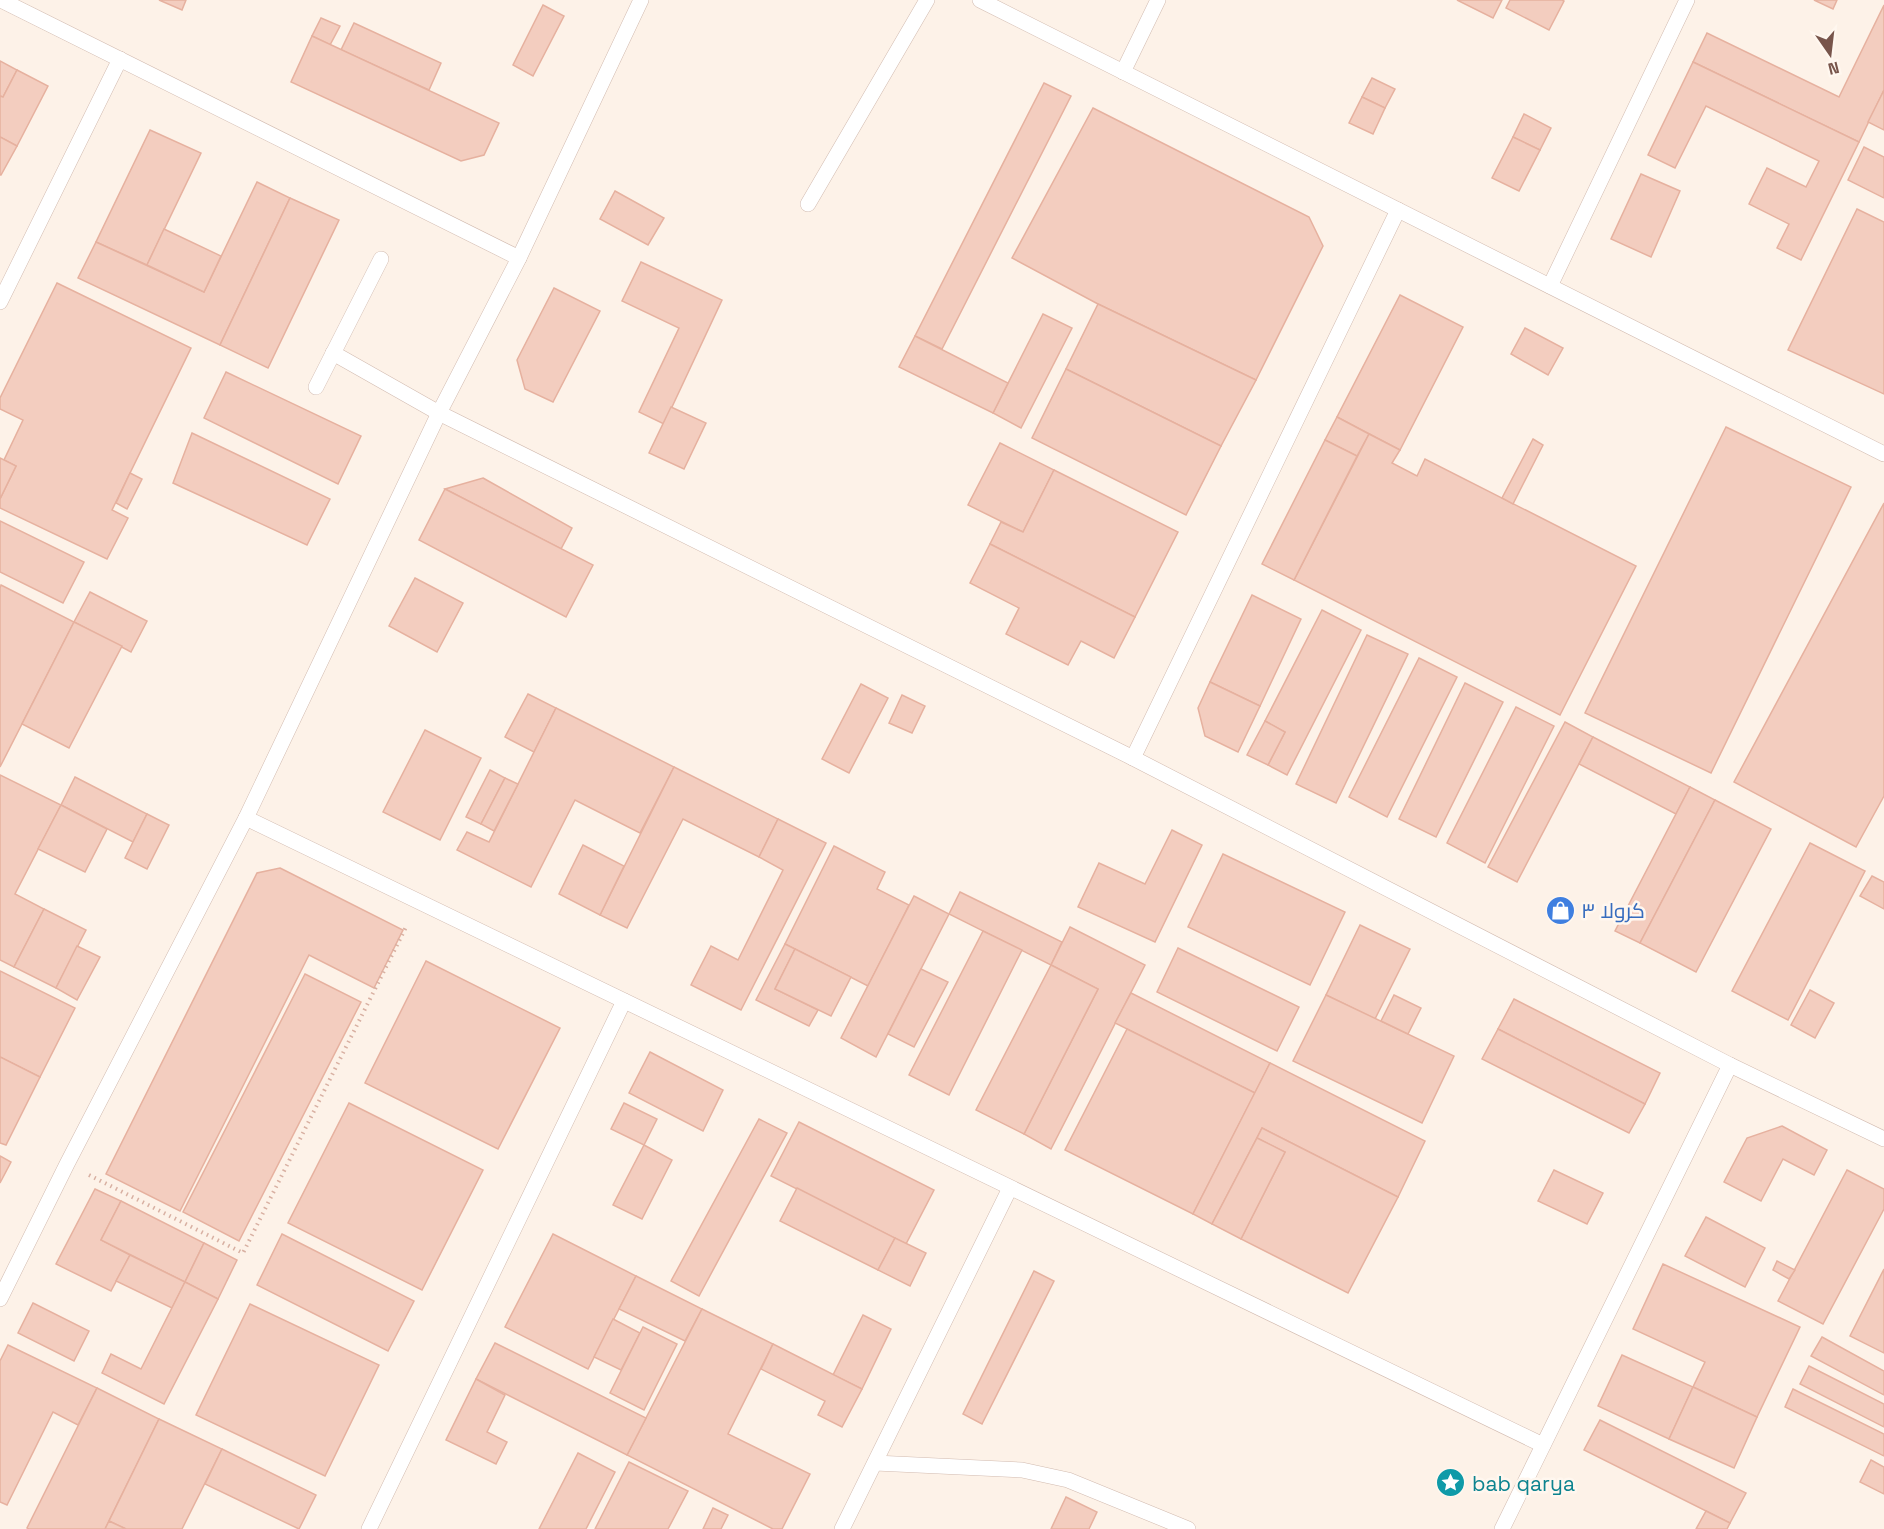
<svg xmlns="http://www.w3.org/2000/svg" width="1884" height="1529" font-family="'Space Grotesk',Cairo,sans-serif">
	<rect width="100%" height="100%" fill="#fdf2e8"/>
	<g fill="#f3cdbf" stroke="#e6b19f" stroke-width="1.5">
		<polygon points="159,0 186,0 182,10"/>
		<polygon points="1457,0 1502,0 1493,18"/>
		<polygon points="1510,0 1562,0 1564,1 1549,30 1506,8"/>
		<polygon points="1814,0 1837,0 1833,9"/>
		<polygon points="543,5 564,16 533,76 513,65"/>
		<polygon points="1884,5 1884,90 1859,142 1693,62 1707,33 1839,97"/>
		<polygon points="321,18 340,26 330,45 312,36"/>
		<polygon points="354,23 441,63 429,90 341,50"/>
		<polygon points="312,36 499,123 484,155 461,161 291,82"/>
		<polygon points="0,61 17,70 3,97 0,96"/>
		<polygon points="1693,62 1859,142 1801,260 1777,248 1789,224 1749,204 1767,168 1806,187 1819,161 1706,106 1675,168 1648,155"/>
		<polygon points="17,70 48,86 17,146 0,137 0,96 3,97"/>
		<polygon points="1372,78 1395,89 1385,108 1362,97"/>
		<polygon points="1044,83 1071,96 942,349 915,336"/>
		<polygon points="1884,90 1884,130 1868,122"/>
		<polygon points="1362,97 1385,108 1373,134 1349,123"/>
		<polygon points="1093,108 1309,217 1323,246 1256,380 1098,304 1012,258"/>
		<polygon points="1524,114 1551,128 1540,150 1513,137"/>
		<polygon points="150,130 201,153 147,265 96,242"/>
		<polygon points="0,137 17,146 1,175 0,175"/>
		<polygon points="1513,137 1540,150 1519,191 1492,178"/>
		<polygon points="1864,147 1884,157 1884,198 1848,180"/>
		<polygon points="1641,174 1680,191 1651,257 1611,239"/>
		<polygon points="257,182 290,198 220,345 78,278 96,242 204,292"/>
		<polygon points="615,191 664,218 648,245 600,219"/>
		<polygon points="290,198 339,220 268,368 220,345"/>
		<polygon points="1857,209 1884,222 1884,394 1788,350"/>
		<polygon points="164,229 221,256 204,292 147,265"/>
		<polygon points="641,262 722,300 664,424 639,412 679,328 622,301"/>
		<polygon points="57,283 191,348 112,510 128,518 107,559 0,508 0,499 16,466 4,460 23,420 0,409 0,398"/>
		<polygon points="554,288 600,311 553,402 525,389 517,360"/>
		<polygon points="1400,295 1463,327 1400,450 1337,417"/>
		<polygon points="1098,304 1256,380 1221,446 1066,369"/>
		<polygon points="1043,314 1072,328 1021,428 993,413"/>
		<polygon points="1525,328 1563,348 1548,375 1511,354"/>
		<polygon points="915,336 1008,383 993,413 899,367"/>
		<polygon points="1066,369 1221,446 1186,515 1032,438"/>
		<polygon points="226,372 361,436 338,484 204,418"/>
		<polygon points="671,407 706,423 684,469 649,453"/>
		<polygon points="1337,417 1369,434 1357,456 1325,440"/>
		<polygon points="1726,427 1851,487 1711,773 1585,713"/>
		<polygon points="192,433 330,499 307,545 173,483"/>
		<polygon points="1369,434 1400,450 1392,463 1417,476 1425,459 1636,566 1560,715 1294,580"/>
		<polygon points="1533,439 1543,445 1513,504 1502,498"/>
		<polygon points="1325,440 1357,456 1294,580 1262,564"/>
		<polygon points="1000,443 1054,470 1023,532 968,505"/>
		<polygon points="0,458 16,466 0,499"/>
		<polygon points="1054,470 1178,532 1135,617 990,544 1001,522 1023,532"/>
		<polygon points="130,473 142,479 127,509 116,503"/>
		<polygon points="483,478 572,528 561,549 445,489"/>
		<polygon points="445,489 593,565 566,617 419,540"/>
		<polygon points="1884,503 1884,796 1856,847 1734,782"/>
		<polygon points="0,521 84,562 63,603 0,572"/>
		<polygon points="990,544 1135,617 1114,658 1081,641 1068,665 1006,634 1019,608 970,583"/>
		<polygon points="415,578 463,603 437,652 389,626"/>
		<polygon points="1,585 74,622 0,767 0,588"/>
		<polygon points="90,592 147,621 131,652 74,622"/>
		<polygon points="1252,595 1301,619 1260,706 1210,682"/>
		<polygon points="1322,610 1361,630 1287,775 1268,765 1285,732 1265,721"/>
		<polygon points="74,622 122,646 69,748 22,724"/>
		<polygon points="1367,635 1408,654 1336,803 1296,784"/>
		<polygon points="1419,658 1457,677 1387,817 1349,797"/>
		<polygon points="1210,682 1260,706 1238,752 1205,736 1198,708"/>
		<polygon points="1465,683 1503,702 1436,837 1399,819"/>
		<polygon points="861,684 888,698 849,773 822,759"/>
		<polygon points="528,694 556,708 534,752 505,737"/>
		<polygon points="902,695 925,706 912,733 889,723"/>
		<polygon points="1516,707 1554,726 1485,863 1447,843"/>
		<polygon points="556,708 674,767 640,833 575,800 531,887 457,850 467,832 489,842"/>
		<polygon points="1265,721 1285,732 1268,765 1247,755"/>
		<polygon points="1565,722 1593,737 1517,882 1488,867"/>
		<polygon points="425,730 481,758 440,840 383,812"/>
		<polygon points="1593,737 1690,787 1676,814 1579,764"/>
		<polygon points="674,767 778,819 759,857 683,819 627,928 600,915"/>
		<polygon points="490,770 505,778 481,824 466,817"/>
		<polygon points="0,775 61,805 15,894 44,909 14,967 0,960"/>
		<polygon points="75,777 147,814 133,842 61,805"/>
		<polygon points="505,778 518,784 494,831 481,824"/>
		<polygon points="1690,787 1715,800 1640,943 1615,931"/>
		<polygon points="1715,800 1771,829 1696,972 1640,943"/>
		<polygon points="61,805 107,829 85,872 38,849"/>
		<polygon points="147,814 169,825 147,869 125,858"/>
		<polygon points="778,819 826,843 741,1010 691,985 711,946 738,960 783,870 759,857"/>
		<polygon points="1172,830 1202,845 1155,942 1078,907 1099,863 1145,884"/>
		<polygon points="1810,843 1865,871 1788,1020 1732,991"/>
		<polygon points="583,845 624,866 600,915 559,894"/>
		<polygon points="834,846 885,872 877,889 909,905 868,986 785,944"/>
		<polygon points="1223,854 1345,912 1310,985 1188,927"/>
		<polygon points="280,868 403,930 374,988 309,955 180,1211 106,1174 257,873"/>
		<polygon points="1872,876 1884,882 1884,909 1860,896"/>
		<polygon points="960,892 1062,942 1051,965 949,914"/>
		<polygon points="914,896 949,914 876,1057 841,1038"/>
		<polygon points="44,909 86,930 56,988 14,967"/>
		<polygon points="1360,925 1410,949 1375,1019 1326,995"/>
		<polygon points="1070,927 1145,965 1051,1149 1024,1134 1098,989 1051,965"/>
		<polygon points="983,931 1022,950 949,1095 909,1075"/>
		<polygon points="785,944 795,949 775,989 818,1010 809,1026 756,1000"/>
		<polygon points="77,946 100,957 77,1000 56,988"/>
		<polygon points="1178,948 1299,1007 1277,1051 1157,992"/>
		<polygon points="795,949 851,977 831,1016 775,989"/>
		<polygon points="426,961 560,1028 498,1149 365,1083"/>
		<polygon points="1051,965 1098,989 1024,1134 976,1110"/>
		<polygon points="921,969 948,982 914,1047 888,1034"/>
		<polygon points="0,971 75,1008 40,1077 0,1057"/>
		<polygon points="305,974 361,1002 239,1241 183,1212"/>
		<polygon points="1810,990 1834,1003 1815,1038 1791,1025"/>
		<polygon points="1131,993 1270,1063 1255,1093 1115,1023"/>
		<polygon points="1326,995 1454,1056 1422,1123 1293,1061"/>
		<polygon points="1394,995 1421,1008 1408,1034 1381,1021"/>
		<polygon points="1514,999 1660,1073 1645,1104 1498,1029"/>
		<polygon points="1127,1029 1255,1093 1193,1214 1065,1150"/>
		<polygon points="1498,1029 1645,1104 1629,1133 1482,1059"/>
		<polygon points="650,1052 723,1090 703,1131 629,1093"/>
		<polygon points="0,1057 40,1077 6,1145 0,1143"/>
		<polygon points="1270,1063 1425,1141 1398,1197 1262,1128 1212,1224 1193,1214"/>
		<polygon points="349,1103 483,1170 422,1290 288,1223"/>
		<polygon points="624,1103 657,1119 644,1145 611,1129"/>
		<polygon points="759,1119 787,1133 699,1296 671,1281"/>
		<polygon points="799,1122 934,1190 906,1244 771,1176"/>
		<polygon points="1782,1126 1827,1150 1814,1175 1783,1159 1761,1201 1724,1182 1747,1138"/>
		<polygon points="1262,1128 1398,1197 1348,1293 1241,1239 1285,1152 1257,1138"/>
		<polygon points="1257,1138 1285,1152 1241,1239 1212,1224"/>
		<polygon points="644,1145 672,1160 642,1219 613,1205"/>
		<polygon points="0,1156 11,1162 0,1183"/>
		<polygon points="1554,1170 1603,1193 1587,1224 1538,1201"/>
		<polygon points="1847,1170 1884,1189 1884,1209 1823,1324 1778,1301"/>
		<polygon points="797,1188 895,1238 878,1270 780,1221"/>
		<polygon points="95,1189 121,1201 101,1240 130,1255 111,1291 56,1264"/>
		<polygon points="121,1201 204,1243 185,1282 101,1240"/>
		<polygon points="1706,1217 1765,1248 1745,1287 1685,1256"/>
		<polygon points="282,1234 414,1301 388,1351 257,1285"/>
		<polygon points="553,1234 636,1276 588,1369 505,1327"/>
		<polygon points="895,1238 926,1253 910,1286 878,1270"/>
		<polygon points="204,1243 237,1260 218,1299 185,1282"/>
		<polygon points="130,1255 185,1282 172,1308 116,1281"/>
		<polygon points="1777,1261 1795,1270 1789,1279 1773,1270"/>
		<polygon points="1663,1264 1800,1327 1757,1417 1693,1387 1705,1362 1633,1329"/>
		<polygon points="1884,1269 1884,1353 1850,1336"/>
		<polygon points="1034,1271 1054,1281 982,1424 963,1414"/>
		<polygon points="636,1276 702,1309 685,1341 619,1309"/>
		<polygon points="185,1282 218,1299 164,1404 102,1373 111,1354 141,1369"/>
		<polygon points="33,1303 89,1331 74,1361 18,1333"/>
		<polygon points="250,1304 379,1365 325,1476 196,1415"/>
		<polygon points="702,1309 773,1344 728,1434 810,1474 782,1529 773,1529 627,1455"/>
		<polygon points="863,1315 891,1329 862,1389 833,1375"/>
		<polygon points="613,1319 640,1333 621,1370 594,1357"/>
		<polygon points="643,1327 677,1344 644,1410 610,1393"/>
		<polygon points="1822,1337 1884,1371 1884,1395 1811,1356"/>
		<polygon points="495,1343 646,1418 627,1455 476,1379"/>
		<polygon points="773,1344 862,1389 842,1427 818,1415 825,1401 761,1369"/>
		<polygon points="8,1345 97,1388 78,1425 53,1412 7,1505 0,1502 0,1361"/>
		<polygon points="1622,1355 1693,1387 1669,1439 1598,1406"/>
		<polygon points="1809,1366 1884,1404 1884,1427 1800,1384"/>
		<polygon points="476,1379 505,1395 487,1432 507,1442 496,1464 446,1440"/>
		<polygon points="1693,1387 1757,1417 1734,1468 1669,1439"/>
		<polygon points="97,1388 159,1419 105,1529 29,1529 27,1528"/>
		<polygon points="1793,1389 1884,1434 1884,1456 1785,1407"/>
		<polygon points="159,1419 222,1449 182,1529 126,1529 109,1521"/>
		<polygon points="1600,1420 1746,1493 1730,1523 1584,1450"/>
		<polygon points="222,1449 316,1495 299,1529 205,1484"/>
		<polygon points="578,1453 615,1472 586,1529 539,1529"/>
		<polygon points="1871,1460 1884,1467 1884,1494 1860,1482"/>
		<polygon points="629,1462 688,1491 668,1529 595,1529"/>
		<polygon points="1066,1497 1097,1512 1089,1529 1051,1529"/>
		<polygon points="713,1508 728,1515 721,1529 703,1529"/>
		<polygon points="1706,1511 1730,1523 1727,1529 1696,1529"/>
		<polygon points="109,1521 126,1529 105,1529"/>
	</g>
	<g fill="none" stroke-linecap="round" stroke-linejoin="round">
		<defs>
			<g id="service">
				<polyline points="1,0 519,258"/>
				<polyline points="980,0 1884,454"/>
				<polyline points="1123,72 1158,0"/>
				<polyline points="808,204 927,0"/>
				<polyline points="1550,286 1687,0"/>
				<polyline points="0,302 120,59"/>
				<polyline points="333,353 439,413 1133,758 1730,1065 1884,1139"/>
				<polyline points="316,387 381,259"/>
				<polyline points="1133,758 1398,210"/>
				<polyline points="246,818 1543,1445"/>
				<polyline points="0,1299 67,1164 246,818 439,413 519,258 641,0"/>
				<polyline points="875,1463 1022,1470 1068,1480 1188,1529"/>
				<polyline points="369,1529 624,1001"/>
				<polyline points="842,1529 1010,1188"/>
				<polyline points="1502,1529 1730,1065"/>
			</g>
		</defs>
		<use href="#service" stroke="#d2bbb0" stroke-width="16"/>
		<polyline stroke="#d8b0a2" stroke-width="4" stroke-dasharray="1.5 4.5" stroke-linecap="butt" points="89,1175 243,1253 407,925"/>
		<use href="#service" stroke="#fff" stroke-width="15"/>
	</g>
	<defs>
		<symbol id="shop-disc" viewBox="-11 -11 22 22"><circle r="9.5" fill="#3f7fe0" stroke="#fff7ef"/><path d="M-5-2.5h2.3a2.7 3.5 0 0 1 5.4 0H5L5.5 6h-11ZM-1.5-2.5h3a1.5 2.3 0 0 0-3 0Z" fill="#fff"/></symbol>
		<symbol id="sight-disc" viewBox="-11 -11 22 22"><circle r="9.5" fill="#0f9aa8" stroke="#fff7ef"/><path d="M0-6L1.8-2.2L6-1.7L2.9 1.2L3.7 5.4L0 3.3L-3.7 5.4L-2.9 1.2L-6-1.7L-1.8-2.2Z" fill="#fff"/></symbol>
	</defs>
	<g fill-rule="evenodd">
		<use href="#shop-disc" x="1544" y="894" width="33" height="33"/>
		<use href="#sight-disc" x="1434" y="1466" width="33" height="33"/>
	</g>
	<g text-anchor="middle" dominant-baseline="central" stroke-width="5" stroke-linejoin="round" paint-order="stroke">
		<g font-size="21" fill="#366cbe" stroke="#fff7ef" text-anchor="start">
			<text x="1581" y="910">كرولا ٣</text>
		</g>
		<g font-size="21" fill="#0d838f" stroke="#fff7ef" text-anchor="start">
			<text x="1472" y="1483">bab qarya</text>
		</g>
	</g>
	<g transform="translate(1830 54) rotate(166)" stroke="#fff7ef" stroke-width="4.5" paint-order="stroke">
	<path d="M0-4.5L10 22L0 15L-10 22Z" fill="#78554b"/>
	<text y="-9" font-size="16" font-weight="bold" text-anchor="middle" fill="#78554b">N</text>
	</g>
</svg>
